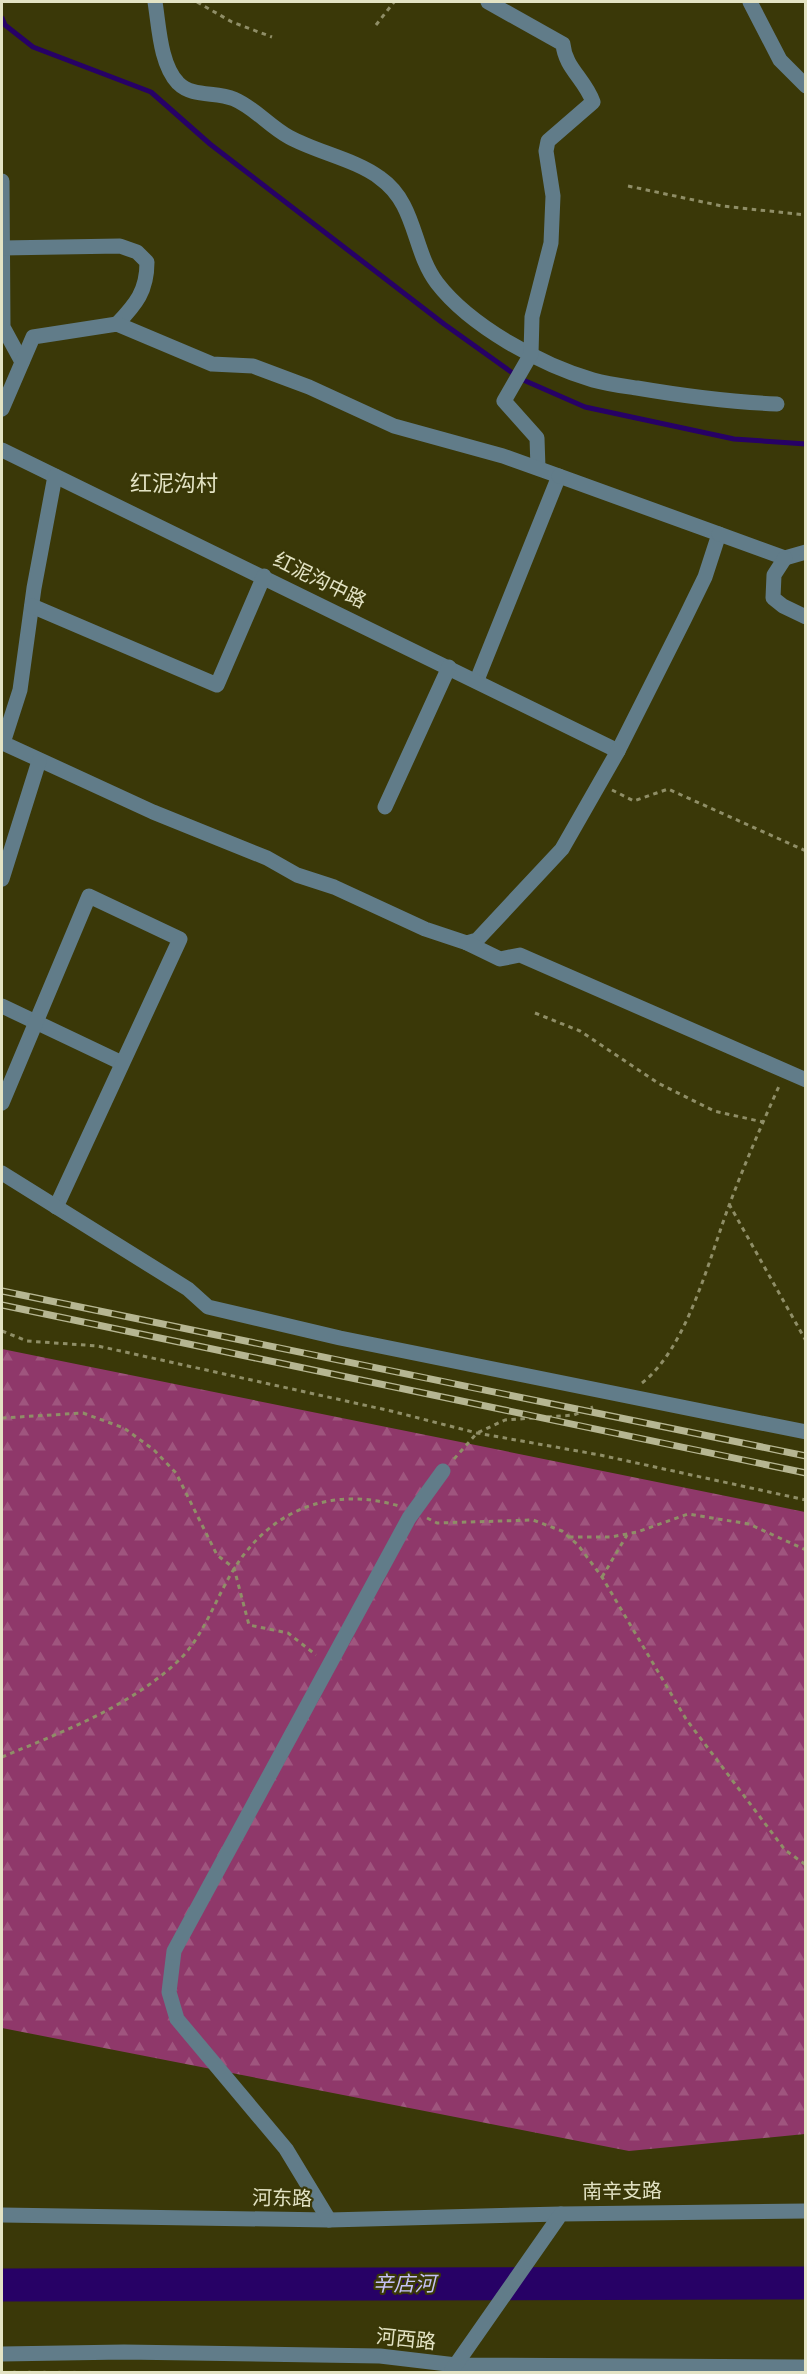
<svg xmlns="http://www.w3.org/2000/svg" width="807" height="2374" font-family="'Fira Sans Condensed','Noto Sans SC',sans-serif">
	<defs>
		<pattern id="industrial-furrows" width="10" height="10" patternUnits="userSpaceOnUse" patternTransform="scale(1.5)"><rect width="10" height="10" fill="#444209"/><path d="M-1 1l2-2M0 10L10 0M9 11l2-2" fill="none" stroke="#5f5d2b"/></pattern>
		<pattern id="forest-firs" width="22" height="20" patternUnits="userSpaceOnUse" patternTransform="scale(1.5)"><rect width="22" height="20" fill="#8f386a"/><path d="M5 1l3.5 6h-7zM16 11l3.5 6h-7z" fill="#9f557e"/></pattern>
	</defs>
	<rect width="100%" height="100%" fill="#3a3808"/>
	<polygon fill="url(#industrial-furrows)" points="2,2370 210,2372 2,2372"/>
	<polygon fill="url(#forest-firs)" points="2,1349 805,1512 805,2134 629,2151 2,2028"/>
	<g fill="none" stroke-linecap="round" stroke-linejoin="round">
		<polyline stroke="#270166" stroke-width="5" points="2,18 5,25 33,47 151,92 210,144 444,324 521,379 585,407 734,439 806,444"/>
		<polyline stroke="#270166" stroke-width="33" points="2,2285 806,2283"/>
		<g stroke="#8f8e67" stroke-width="3" stroke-dasharray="4.5 4.5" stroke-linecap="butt">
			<polyline points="197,2 232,22 272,37"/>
			<polyline points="376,25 394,2"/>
			<polyline points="628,186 722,206 806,215"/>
			<polyline points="612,790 634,801 668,789 806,851"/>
			<polyline points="535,1013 580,1031 658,1083 714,1111 763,1122"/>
			<polyline points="729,1204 806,1341"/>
			<polyline points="2,1331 27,1341 98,1346 391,1411 477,1433 600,1455 806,1500"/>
			<path d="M642,1383C688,1347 709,1258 730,1203C745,1163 762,1124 780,1084"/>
			<polyline points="2,1418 83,1413 124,1428 154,1450 176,1473 217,1555 234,1568 249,1625 288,1633 316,1655"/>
			<polyline points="454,1459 477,1433 505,1420 574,1415 593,1407"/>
			<polyline points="427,1518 437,1523 533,1520 562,1531 578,1545 602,1577 686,1719 785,1850 806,1865"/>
			<polyline points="569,1537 611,1537 637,1532 688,1514 749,1524 806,1550"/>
			<polyline points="602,1577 627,1535"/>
			<path d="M2,1757C62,1732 129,1707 177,1662C204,1637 215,1599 234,1569C271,1509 332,1486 399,1506"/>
		</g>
		<g stroke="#617c89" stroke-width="15">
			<path d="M155,2C159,26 160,64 178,83C193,98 216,91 234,99C255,108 269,126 289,137C316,152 357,160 380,178C417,204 412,250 437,283C470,326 541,365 593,380C607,384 623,386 637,388C684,396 730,402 777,404"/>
			<path d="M488,2L563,44C565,68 585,79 593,102L548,141L546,151L553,196L551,243L532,317L531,354L504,401L537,438L538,468"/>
			<polyline points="750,2 780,60 806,86"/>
			<polyline points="2,181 3,327 22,362"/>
			<path d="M2,248L120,246L137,252L147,262C147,291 136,304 117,324"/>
			<polyline points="2,409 33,337 117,324 212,364 253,366 309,387 394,426 503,456 559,476 477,680"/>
			<polyline points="2,450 618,751"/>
			<polyline points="55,476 34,588 20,690 3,743 153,812 267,858 297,875 334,887 425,929 467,943 477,940 562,849 618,751 684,620 705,577 719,534 559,476"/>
			<polyline points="719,534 785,558 806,552"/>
			<polyline points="785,558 774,575 773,598 783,606 806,617"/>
			<polyline points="32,606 217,685 264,576"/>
			<polyline points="385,807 449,667"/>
			<polyline points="2,879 39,761"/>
			<polyline points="467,943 500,959 520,955 806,1080"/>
			<polyline points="2,1006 122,1063"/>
			<polyline points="2,1103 89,896 180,939 56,1207"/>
			<polyline points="2,1173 188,1289 208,1307 340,1338 806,1432"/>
			<polyline points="2,2215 329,2220 561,2214"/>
			<polyline points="329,2220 286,2149 177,2019 169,1992 174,1951 409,1518 443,1471"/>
			<polyline points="2,2354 124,2352 380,2356 456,2365 806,2367"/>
			<polyline points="452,2370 561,2214 806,2211"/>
		</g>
		<defs>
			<g id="rail">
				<polyline points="2,1291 806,1456"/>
				<polyline points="2,1305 806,1473"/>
			</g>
		</defs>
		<use href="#rail" stroke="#b6b692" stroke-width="7"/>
		<use href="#rail" stroke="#3a3808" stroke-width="4.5" stroke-dasharray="14" stroke-linecap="butt"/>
	</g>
	<g text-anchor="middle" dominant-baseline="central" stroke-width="4.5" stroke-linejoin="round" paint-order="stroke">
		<g font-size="20" fill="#e3e3c4" stroke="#3a3808">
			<text transform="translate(320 580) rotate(26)">红泥沟中路</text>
			<text transform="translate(622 2191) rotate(-1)">南辛支路</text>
			<text transform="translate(282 2198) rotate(1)">河东路</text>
			<text transform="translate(406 2339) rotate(6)">河西路</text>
		</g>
		<g font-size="21" font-style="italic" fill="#c5c2f6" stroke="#3a3808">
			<text x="404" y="2284">辛店河</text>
		</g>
		<g font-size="22" fill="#e3e3c4" stroke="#3a3808">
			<text x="174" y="483">红泥沟村</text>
		</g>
	</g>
	<rect width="807" height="2374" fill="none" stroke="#e3e3c4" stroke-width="6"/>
</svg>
